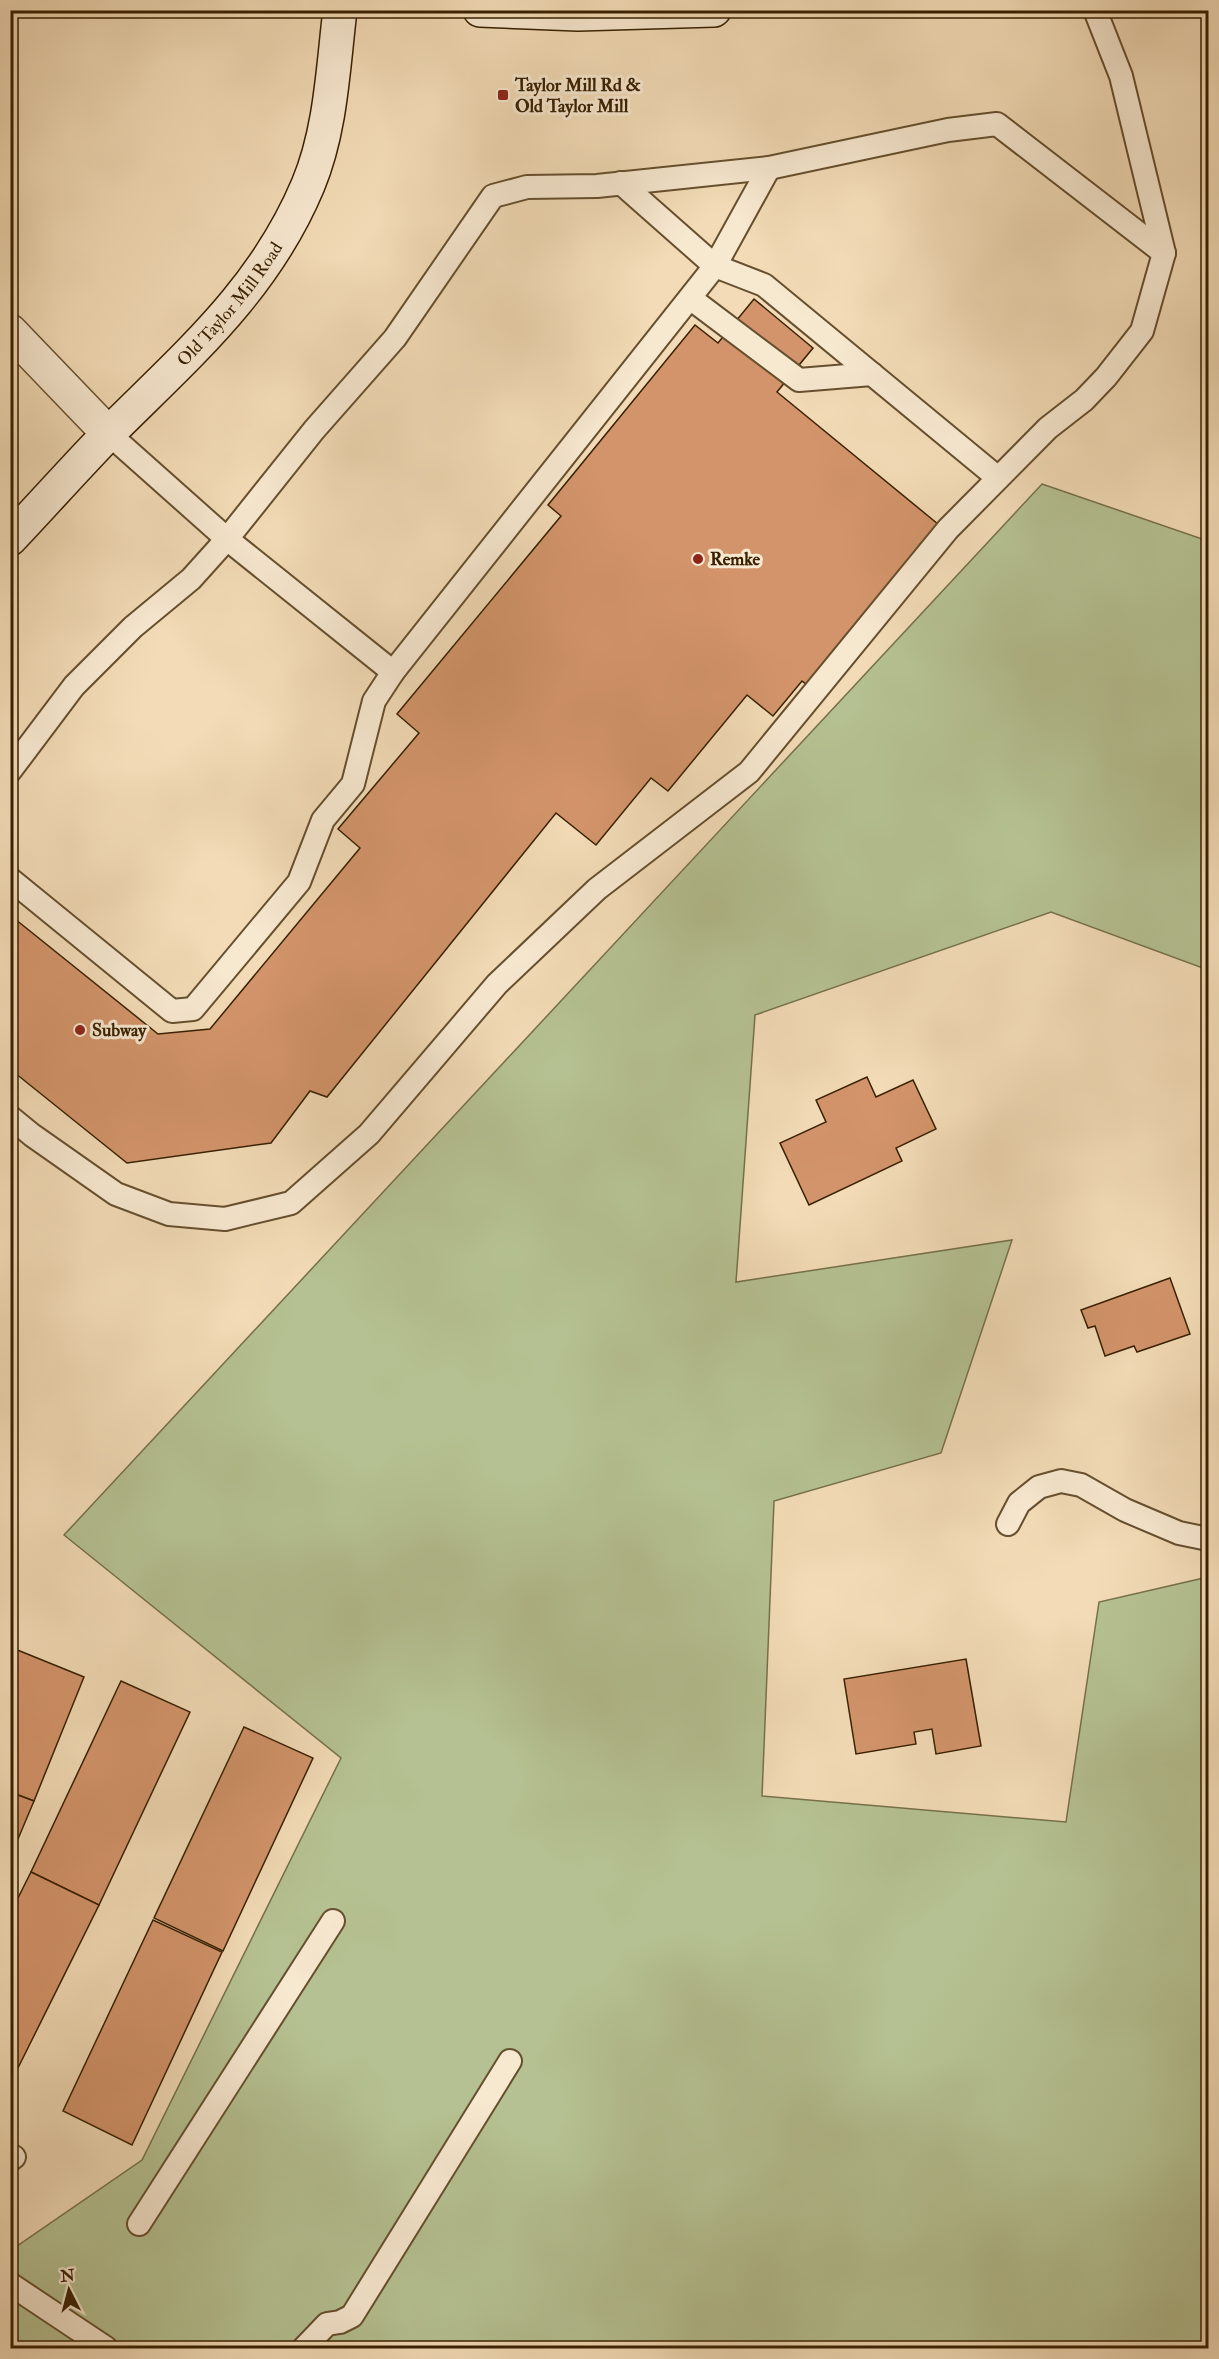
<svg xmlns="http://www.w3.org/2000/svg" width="1219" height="2359" font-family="'IM FELL Double Pica',serif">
	<rect width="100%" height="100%" fill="#f2dbb6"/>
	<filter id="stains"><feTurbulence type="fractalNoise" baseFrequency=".00333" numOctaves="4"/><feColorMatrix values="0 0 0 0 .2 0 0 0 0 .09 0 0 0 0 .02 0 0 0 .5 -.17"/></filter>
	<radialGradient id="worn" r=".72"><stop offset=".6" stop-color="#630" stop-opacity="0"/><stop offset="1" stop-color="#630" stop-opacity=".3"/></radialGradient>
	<polygon fill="#b5c192" stroke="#76704a" stroke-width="1.5" points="1042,484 1208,541 1208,970 1051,912 755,1015 736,1282 1012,1240 941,1453 774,1501 762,1796 1066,1822 1099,1602 1208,1577 1208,2337 1195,2348 11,2348 10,2251 142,2160 341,1758 64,1535"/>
	<g fill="#d3946b" stroke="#382001" stroke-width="1.5">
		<polygon points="754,299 813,348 777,392 944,529 812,689 802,681 773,716 747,695 668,791 651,778 596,845 556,813 327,1097 310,1091 271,1143 127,1163 10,1069 10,915 158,1034 210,1029 360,848 338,829 419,733 397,714 561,516 548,505 695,325 718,343"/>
		<polygon points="867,1077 876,1097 913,1080 936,1129 896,1148 902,1161 809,1205 780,1143 826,1122 816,1100"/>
		<polygon points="1170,1278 1190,1334 1137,1352 1134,1346 1105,1356 1095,1326 1088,1328 1081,1310"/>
		<polygon points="10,1647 84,1677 34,1801 10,1792"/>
		<polygon points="966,1659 981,1746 936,1754 932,1729 914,1732 916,1744 856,1754 844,1679"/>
		<polygon points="121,1681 190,1712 99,1905 31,1872"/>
		<polygon points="244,1727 313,1758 223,1951 154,1918"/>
		<polygon points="10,1792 34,1801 10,1858"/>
		<polygon points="31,1872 99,1905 10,2084 10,1914"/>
		<polygon points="153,1920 222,1952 132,2145 63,2111"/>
	</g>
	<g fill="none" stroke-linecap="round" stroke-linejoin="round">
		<defs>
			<g id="lane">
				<polyline points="621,183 715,266 764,285 998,478"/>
				<polyline points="690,298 799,380 872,374"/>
				<polyline points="109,434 227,539 393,672"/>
				<polyline points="10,771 74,686 133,627 191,579 227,539 314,430 395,338 493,196 527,187 597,186 769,168 948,130 997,124 1164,253"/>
				<polyline points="10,879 172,1011 193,1009 299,882 323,820 353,784 374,701 393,672 715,266 769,168"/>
				<polyline points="10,1117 32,1135 116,1194 169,1214 225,1219 291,1203 369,1134 497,984 597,889 749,772 948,529 1048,428 1084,400 1106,377 1142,331 1164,253 1121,76 1095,10"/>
				<polyline points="1008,1524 1019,1503 1039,1487 1061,1481 1081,1485 1125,1510 1179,1533 1208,1539"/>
				<polyline points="10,2160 14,2157"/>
				<polyline points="139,2224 333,1921"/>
				<polyline points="10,2284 106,2348"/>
				<polyline points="304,2348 327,2324 340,2322 352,2316 510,2061"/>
			</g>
			<polyline id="street" points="10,331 109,434"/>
			<g id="secondary">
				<polyline points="480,10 578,14 714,10"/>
				<path id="s1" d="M10,539C44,503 76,467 110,432C188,354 264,290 308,185C331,130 333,68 340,10"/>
			</g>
		</defs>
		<use href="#lane" stroke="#664f2e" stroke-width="26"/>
		<use href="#street" stroke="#664f2e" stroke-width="36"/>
		<use href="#secondary" stroke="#382001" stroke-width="36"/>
		<use href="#lane" stroke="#f7e8d0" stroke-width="22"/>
		<use href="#street" stroke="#f7e8d0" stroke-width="33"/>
		<use href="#secondary" stroke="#f7e8d0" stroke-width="33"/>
	</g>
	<g fill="#8f2418" stroke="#f7e8d0" stroke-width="2">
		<rect x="497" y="89" width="12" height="12" rx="3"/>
		<circle cx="698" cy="559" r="6"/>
		<circle cx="80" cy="1030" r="6"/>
	</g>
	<g text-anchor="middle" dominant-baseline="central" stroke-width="6" stroke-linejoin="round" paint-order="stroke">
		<g font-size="18" font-weight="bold" fill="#382001" stroke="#f7e8d0" text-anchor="start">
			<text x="515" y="85">Taylor Mill Rd &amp;<tspan x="515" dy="21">Old Taylor Mill</tspan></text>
			<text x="710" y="559">Remke</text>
			<text x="92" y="1030">Subway</text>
		</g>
		<g font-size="18" fill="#382001" stroke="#f7e8d0">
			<text stroke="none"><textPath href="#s1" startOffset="322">Old Taylor Mill Road</textPath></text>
		</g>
	</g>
	<rect width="1219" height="2359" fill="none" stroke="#f2dbb6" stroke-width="36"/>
	<rect x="12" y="12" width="1195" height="2335" fill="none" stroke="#382001" stroke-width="3"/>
	<rect x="18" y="18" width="1183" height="2323" fill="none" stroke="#382001" stroke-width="1.5"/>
	<g transform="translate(69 2290) rotate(354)" stroke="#f7e8d0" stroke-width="4.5" paint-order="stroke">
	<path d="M0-4.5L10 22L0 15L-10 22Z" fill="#382001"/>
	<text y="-9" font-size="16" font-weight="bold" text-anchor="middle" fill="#382001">N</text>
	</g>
	<rect width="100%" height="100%" filter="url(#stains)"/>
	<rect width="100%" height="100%" fill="url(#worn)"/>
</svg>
